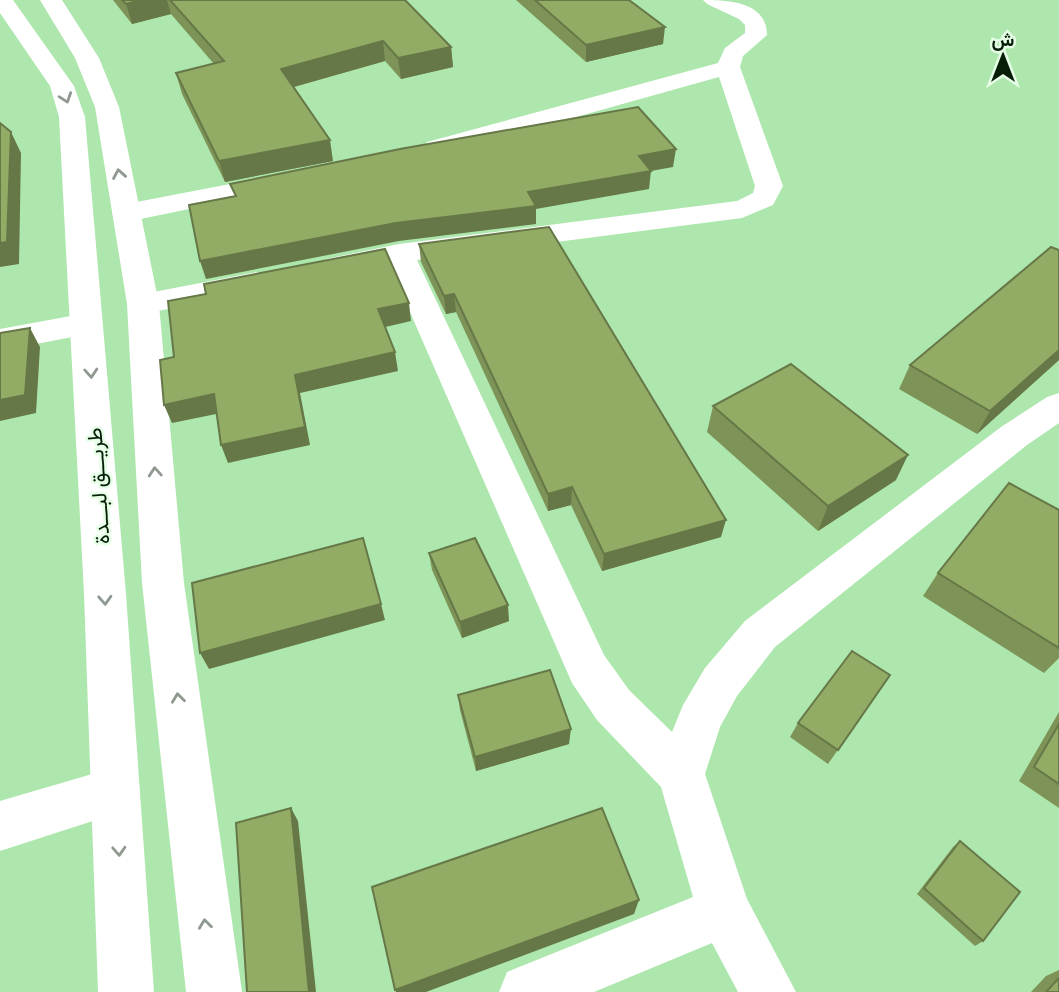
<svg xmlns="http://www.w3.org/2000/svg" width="1059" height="992" font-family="'Public Sans',Vazirmatn,sans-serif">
	<rect width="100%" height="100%" fill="#ade7ad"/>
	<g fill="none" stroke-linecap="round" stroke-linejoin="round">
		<g fill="#fff" fill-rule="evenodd">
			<path d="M703,0C729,0 767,2 767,35L743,56L740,67L783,186L773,205L742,218L417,260L604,655L629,690L672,732L683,705L705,668L745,621L1001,427L1047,397L1059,393V423L1027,445L775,647L737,696L720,727L705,774L747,899L796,992H738L712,943L594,992H499L507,972L693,897L661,787L597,720L572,683L389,264L337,275L326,273L322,266L326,259L399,244L737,201L753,193L755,186L719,77L436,156L427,154L423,148L427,142L718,63L725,48L745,33V25L739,19L707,4Z"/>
			<polygon points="282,174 292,176 296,182 292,188 126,222 116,219 112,213 116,207 126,204"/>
			<polygon points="257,272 268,275 273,282 268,289 143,314 132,311 127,304 132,297 143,294"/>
			<polygon points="87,313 98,316 103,324 98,332 0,351 0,329"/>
			<polygon points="116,767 133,774 140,791 133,808 0,851 0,801"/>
		</g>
		<g fill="#fff" fill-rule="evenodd">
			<polygon points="0,0 13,0 74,86 85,117 126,594 154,992 98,992 84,594 59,117 50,86 0,13"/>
			<polygon points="40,0 62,0 99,58 119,107 159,304 184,583 242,992 186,992 142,583 127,304 95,107 75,58"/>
		</g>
	</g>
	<g fill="#7e9357">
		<polygon points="113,0 405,0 451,47 453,67 401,79 385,61 294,87 333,161 225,182 182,94 176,73 214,64 171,14 132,24"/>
		<polygon points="516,0 629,0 663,44 586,62"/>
		<polygon points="419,244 721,537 602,571 571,505 548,511 456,312 446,314 421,262"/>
		<polygon points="1059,360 977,434 899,389 910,365"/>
		<polygon points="713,406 896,480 818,531 707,432"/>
		<polygon points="1059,510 1059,658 1044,673 923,596 938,573"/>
		<polygon points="429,553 509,621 462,638 432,570"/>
		<polygon points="890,675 828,764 790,737 798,723"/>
		<polygon points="458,695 569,744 476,771 460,710"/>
		<polygon points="1059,712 1059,808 1019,781"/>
		<polygon points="960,841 983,941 975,946 917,894 953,847"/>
		<polygon points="1059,970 1059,992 1031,992 1046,976"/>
	</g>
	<g fill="#667847">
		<polygon points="141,0 167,0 171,14 132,24 126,4"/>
		<polygon points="665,27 663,44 586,62 586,45"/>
		<polygon points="383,41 385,61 286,89 281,69"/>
		<polygon points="451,47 453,67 401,79 398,58"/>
		<polygon points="11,132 21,153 19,264 0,267 0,243"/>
		<polygon points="330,140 333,161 225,182 219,161"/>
		<polygon points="676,149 673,167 651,171 649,189 536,209 536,224 399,241 206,279 200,261 528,192 639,156"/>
		<polygon points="454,294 456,312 446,314 444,296"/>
		<polygon points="409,303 411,321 381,328 378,309"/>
		<polygon points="30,328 40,347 36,413 0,421 0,400"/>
		<polygon points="1059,350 1059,360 977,434 990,411"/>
		<polygon points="395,352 398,371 300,393 310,445 228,463 221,445 295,375"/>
		<polygon points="214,394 221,413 172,423 164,405"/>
		<polygon points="908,455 896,480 818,531 828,506"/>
		<polygon points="572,487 571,505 548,511 548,494"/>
		<polygon points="726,520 721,537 602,571 604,554"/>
		<polygon points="381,604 385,620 209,669 200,653"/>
		<polygon points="508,605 509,621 462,638 460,622"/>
		<polygon points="571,729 569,744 476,771 475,757"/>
		<polygon points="291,808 298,821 316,992 309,992"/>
		<polygon points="639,900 634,914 426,992 396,992 395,990"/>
	</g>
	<g fill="#92ab65" stroke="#667847" stroke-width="2">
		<polygon points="122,0 141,0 126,4"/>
		<polygon points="170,0 405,0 451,47 398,58 383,41 281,69 330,140 219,161 176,73 224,61"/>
		<polygon points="535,0 629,0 665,27 586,45"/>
		<polygon points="638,107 676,149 639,156 651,171 528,192 536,206 396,223 200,261 189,205 236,196 230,184 400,149"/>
		<polygon points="0,123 11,132 7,242 0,243"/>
		<polygon points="549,227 726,520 604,554 572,487 548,494 454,294 444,296 419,244"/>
		<polygon points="1051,247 1059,250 1059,350 990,411 910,365"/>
		<polygon points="385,249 409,303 378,309 395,352 295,375 305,427 221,445 214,394 164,405 160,360 174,357 168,301 206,294 204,284"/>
		<polygon points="30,328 25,395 0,400 0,333"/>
		<polygon points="791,364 908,455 828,506 713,406"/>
		<polygon points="1009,483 1059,510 1059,648 938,573"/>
		<polygon points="363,538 381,604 200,653 192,583"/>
		<polygon points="475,538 508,605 460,622 429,553"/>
		<polygon points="852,651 890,675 838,750 798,723"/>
		<polygon points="550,670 571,729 475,757 458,695"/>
		<polygon points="1059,724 1059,784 1034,767"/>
		<polygon points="291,808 309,992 247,992 236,823"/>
		<polygon points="602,808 639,900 395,990 372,887"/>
		<polygon points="960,841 1020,892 983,941 924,888"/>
		<polygon points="1059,978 1059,992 1046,992"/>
	</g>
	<defs><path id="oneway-chevron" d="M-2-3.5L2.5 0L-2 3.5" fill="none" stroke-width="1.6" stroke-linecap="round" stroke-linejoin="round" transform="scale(1.75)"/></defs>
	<g stroke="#8f9990">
		<use href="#oneway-chevron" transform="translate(66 98) rotate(71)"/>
		<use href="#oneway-chevron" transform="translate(119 174) rotate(-100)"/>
		<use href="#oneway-chevron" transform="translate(91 373) rotate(86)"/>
		<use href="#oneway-chevron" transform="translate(155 472) rotate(-94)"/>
		<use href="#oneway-chevron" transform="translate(105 600) rotate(87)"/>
		<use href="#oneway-chevron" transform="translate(178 698) rotate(-97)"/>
		<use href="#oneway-chevron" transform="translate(119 851) rotate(87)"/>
		<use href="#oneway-chevron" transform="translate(205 924) rotate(-97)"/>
	</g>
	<g text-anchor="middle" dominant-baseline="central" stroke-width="5" stroke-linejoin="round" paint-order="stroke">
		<g font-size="21" fill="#061d08" stroke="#e6fee6">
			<text transform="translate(98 486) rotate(-94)">طريـــق لبـــدة</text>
		</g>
	</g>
	<g transform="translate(1003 56)" stroke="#e6fee6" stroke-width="5" paint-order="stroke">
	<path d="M0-5L12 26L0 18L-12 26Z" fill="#061d08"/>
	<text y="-10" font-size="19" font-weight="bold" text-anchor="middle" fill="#061d08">ش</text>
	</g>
</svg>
